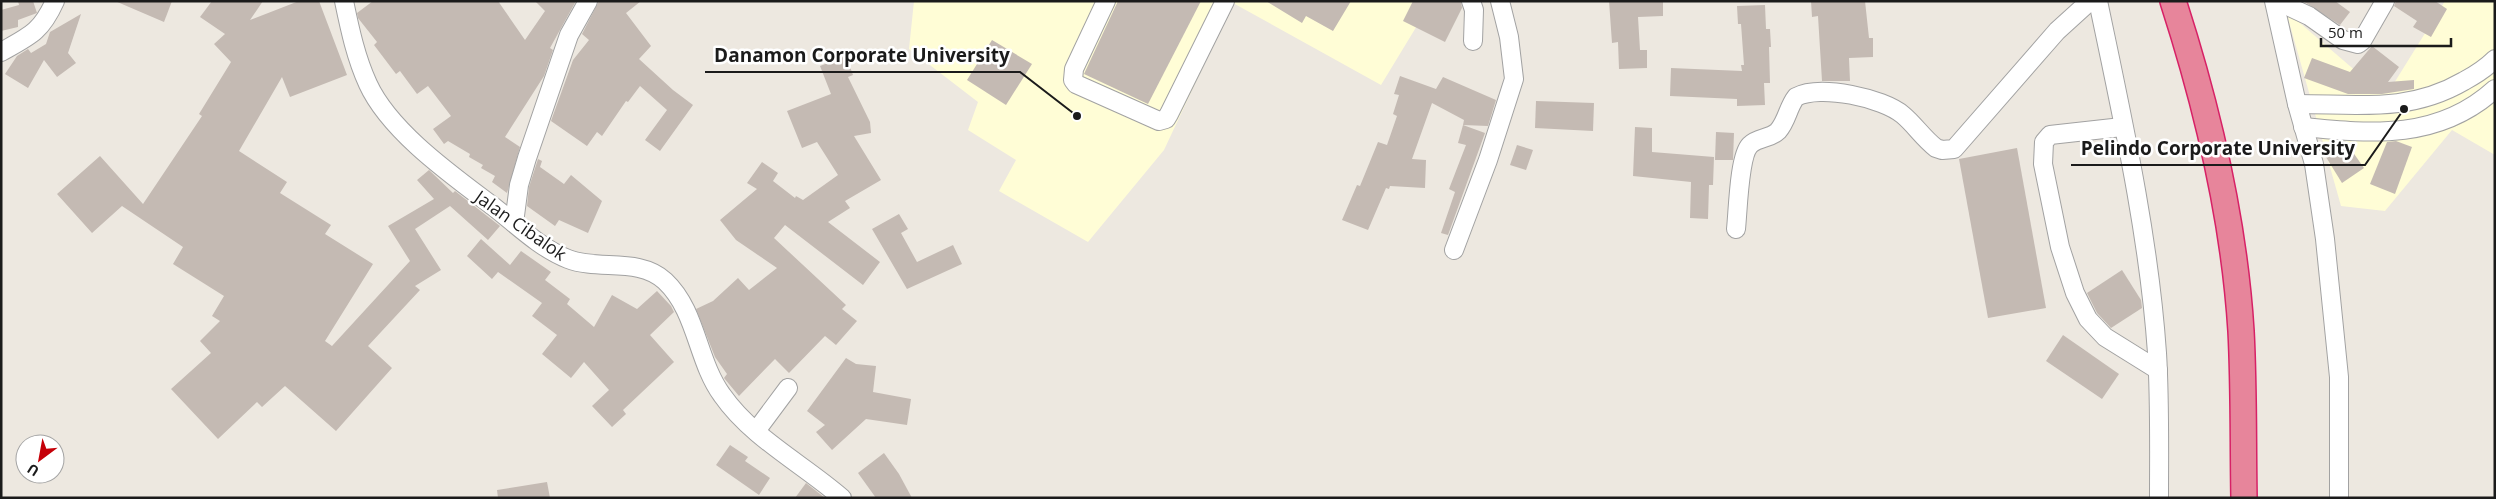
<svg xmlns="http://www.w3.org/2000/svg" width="2496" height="499" font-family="'Open Sans',sans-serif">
	<rect width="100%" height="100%" fill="#ede8e0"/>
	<g fill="#fffdd6">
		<polygon points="914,1 1432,1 1381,85 1233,3 1164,150 1088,242 999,191 1016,160 968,130 978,102 909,49"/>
		<polygon points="2445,1 2495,1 2495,155 2452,130 2385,211 2341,206 2286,11 2372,85 2391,88"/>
	</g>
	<g fill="#c4bab3">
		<polygon points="18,1 33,1 37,13 18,20 18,27 1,31 1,10 19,5"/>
		<polygon points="115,1 172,1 164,22"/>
		<polygon points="212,1 263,1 250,20 299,1 319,1 347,75 290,97 282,77 239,151 287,182 280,193 331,225 325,234 373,264 325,341 332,346 410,261 388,226 434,199 417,180 429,170 453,193 455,191 500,226 488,240 450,206 415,229 441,270 415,286 420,290 368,346 392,368 336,431 285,386 262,407 257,402 218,439 171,389 211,353 200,341 220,321 212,316 224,296 173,264 183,247 122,206 92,233 57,194 100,156 143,204 202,116 199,114 231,62 214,44 225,34 200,17"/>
		<polygon points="373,1 498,1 525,40 545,11 535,1 576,1 550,48 553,50 544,76 505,137 520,147 507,193 492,182 495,176 481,168 483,165 469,157 470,154 448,141 444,144 433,129 451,116 428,86 417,94 400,71 396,74 374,45 377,42 358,18 357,13"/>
		<polygon points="599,1 641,1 626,13 651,46 639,59 673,90 693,105 660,151 645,140 667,110 640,86 628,102 626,101 602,136 597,132 587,146 551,121 573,60 589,40 582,34"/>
		<polygon points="1118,1 1201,1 1148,104 1084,74"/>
		<polygon points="1266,1 1351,1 1333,31 1306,16 1302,23"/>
		<polygon points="1413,1 1461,1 1462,8 1445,42 1403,21"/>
		<polygon points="1609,1 1663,1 1663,16 1638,17 1640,50 1647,50 1647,68 1619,69 1618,42 1612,43"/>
		<polygon points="1811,1 1865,1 1869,38 1873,38 1873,57 1849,58 1850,81 1822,81 1818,16 1812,17"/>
		<polygon points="2303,1 2335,1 2350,12 2340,25"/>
		<polygon points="2396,1 2435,1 2447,9 2431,37 2413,27 2417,21 2394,6"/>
		<polygon points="1765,5 1766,29 1770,29 1771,47 1769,47 1770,83 1764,83 1765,105 1737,106 1737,99 1670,96 1671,68 1742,71 1741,65 1744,65 1741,24 1738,24 1737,6"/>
		<polygon points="81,14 68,53 76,63 57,77 44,60 28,88 5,74 17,56 28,49 31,53 46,44 50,32"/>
		<polygon points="992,40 1032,64 1006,105 967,80"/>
		<polygon points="2372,46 2399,67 2388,82 2414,80 2414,89 2382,94 2348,94 2304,78 2312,58 2350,72"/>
		<polygon points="846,56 853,75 848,77 870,122 871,133 854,136 881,180 845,201 850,208 828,222 880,262 863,285 785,225 774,238 846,305 842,309 857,321 836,345 825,336 789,373 775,359 739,396 724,378 727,374 715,357 696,309 713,301 738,278 749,290 777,268 736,240 720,220 757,189 747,183 762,162 778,173 773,181 795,198 796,196 803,200 838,175 817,142 802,148 787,111 831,94 820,66"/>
		<polygon points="1400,76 1436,89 1443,77 1496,100 1488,126 1463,125 1464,120 1432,103 1412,159 1426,160 1425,188 1390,186 1389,189 1386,188 1368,230 1342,220 1357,185 1360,186 1378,142 1387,145 1397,116 1393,114 1399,95 1394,94"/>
		<polygon points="1536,101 1594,103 1593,131 1535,128"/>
		<polygon points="1463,125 1485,133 1448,235 1441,233 1455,192 1449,189 1466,145 1458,143"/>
		<polygon points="1635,127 1652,128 1652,152 1714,157 1713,185 1709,185 1708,219 1690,218 1691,182 1633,176"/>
		<polygon points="1716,132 1734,133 1733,160 1715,160"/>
		<polygon points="2334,140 2345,141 2364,168 2342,183 2321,149"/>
		<polygon points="2396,141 2412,147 2395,194 2370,184 2387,142"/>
		<polygon points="1517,145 1533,150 1526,170 1510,165"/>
		<polygon points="2017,148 2046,308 1988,318 1959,159"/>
		<polygon points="538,159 542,161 540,167 564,184 571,175 602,201 588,233 559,220 555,226 527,206 529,187"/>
		<polygon points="899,214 908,229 901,233 917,262 953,245 962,264 907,289 872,229"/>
		<polygon points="481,239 510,265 521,251 551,272 545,280 570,299 567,304 594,327 612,295 637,309 657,291 671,306 674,312 650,335 674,362 623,410 626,414 612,427 592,406 609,390 584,362 571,378 542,354 557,335 532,316 542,303 498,272 492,279 467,256"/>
		<polygon points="2122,270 2141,300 2142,308 2111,328 2097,313 2087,293"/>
		<polygon points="2063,335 2119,374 2102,399 2046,361"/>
		<polygon points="846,358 856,364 876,366 873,392 911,399 907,425 866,419 832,450 816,432 825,425 807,411"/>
		<polygon points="730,445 748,457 745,461 770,478 759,495 716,465"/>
		<polygon points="884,453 899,474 912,498 876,498 858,473"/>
		<polygon points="547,482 550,498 498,498 497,490"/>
		<polygon points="806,483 820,494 825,498 795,498"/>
	</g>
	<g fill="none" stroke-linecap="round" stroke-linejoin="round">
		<defs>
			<g id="minor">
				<path d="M344,1C350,30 356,58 368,84C390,132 453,176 494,207C517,225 540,248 568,259C599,271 639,257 665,281C697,311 697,361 722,395C752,438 803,464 842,498"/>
				<polyline points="1106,1 1074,69 1073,80 1076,84 1159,121 1166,119 1169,114 1225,1"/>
				<polyline points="1471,1 1474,10 1473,41"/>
				<path d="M2098,1C2122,116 2149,236 2157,353C2160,401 2159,450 2159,498"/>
				<polyline points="2274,1 2297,104 2314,164 2325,239 2339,377 2339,498"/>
				<polyline points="2277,1 2309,16 2343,40 2358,44 2362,41 2385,1"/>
				<path d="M1,52C30,36 41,32 55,1"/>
				<path d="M2297,104C2358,104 2409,113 2464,81C2475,75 2486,68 2495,59"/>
				<polyline points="2122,127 2050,135 2044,142 2043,164 2060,247 2075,293 2088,319 2105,337 2158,370"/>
				<path d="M2303,127C2373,134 2439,140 2495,89"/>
				<polyline points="514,223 519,185 527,158 569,35 588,1"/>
				<path d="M1736,229C1738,211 1739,156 1750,145C1758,137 1770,139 1778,131C1787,121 1788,107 1796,97C1820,84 1883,98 1903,115C1915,125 1923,138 1936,148L1942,150L1954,149L2057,31L2090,1"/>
				<polyline points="1454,250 1488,160 1514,79 1509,37 1500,1"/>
				<polyline points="756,431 788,388"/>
			</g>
			<path id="highway" d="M2173,1C2208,109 2234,218 2241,331C2244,386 2243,442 2244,498"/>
		</defs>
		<use href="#minor" stroke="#a2a2a2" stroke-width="20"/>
		<use href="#highway" stroke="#d72166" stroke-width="28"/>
		<use href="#minor" stroke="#fff" stroke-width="18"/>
		<use href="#highway" stroke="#e7859b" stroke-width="25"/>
	</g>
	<g text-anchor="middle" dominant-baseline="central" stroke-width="5" stroke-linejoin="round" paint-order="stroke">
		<g font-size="18" fill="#1b1b1b" stroke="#fff">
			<text transform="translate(521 225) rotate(35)">Jalan Cibalok</text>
		</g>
	</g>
	<path fill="none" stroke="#1b1b1b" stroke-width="2" d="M1077 116L1020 72H705M2404 109L2365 165H2071"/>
	<g fill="#1b1b1b" stroke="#fff" stroke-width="2">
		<circle cx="1077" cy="116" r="5"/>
		<circle cx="2404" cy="109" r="5"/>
	</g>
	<g font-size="19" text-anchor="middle" font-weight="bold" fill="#1b1b1b" stroke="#fff" stroke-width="5" stroke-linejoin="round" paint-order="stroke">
		<text x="862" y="62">Danamon Corporate University</text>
		<text x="2218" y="155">Pelindo Corporate University</text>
	</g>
	<rect width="2496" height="499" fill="none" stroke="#1b1b1b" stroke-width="5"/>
	<g transform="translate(40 459) rotate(212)"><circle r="24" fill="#ffffff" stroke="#a4a4a4"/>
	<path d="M0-4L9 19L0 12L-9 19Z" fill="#c50008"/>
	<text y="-8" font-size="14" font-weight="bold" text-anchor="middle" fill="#1b1b1b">U</text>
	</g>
	<path d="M2321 38v8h130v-8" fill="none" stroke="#1b1b1b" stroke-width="2.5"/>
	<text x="2328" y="38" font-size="15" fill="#1b1b1b" stroke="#ffffff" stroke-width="4" paint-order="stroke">50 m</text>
</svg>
